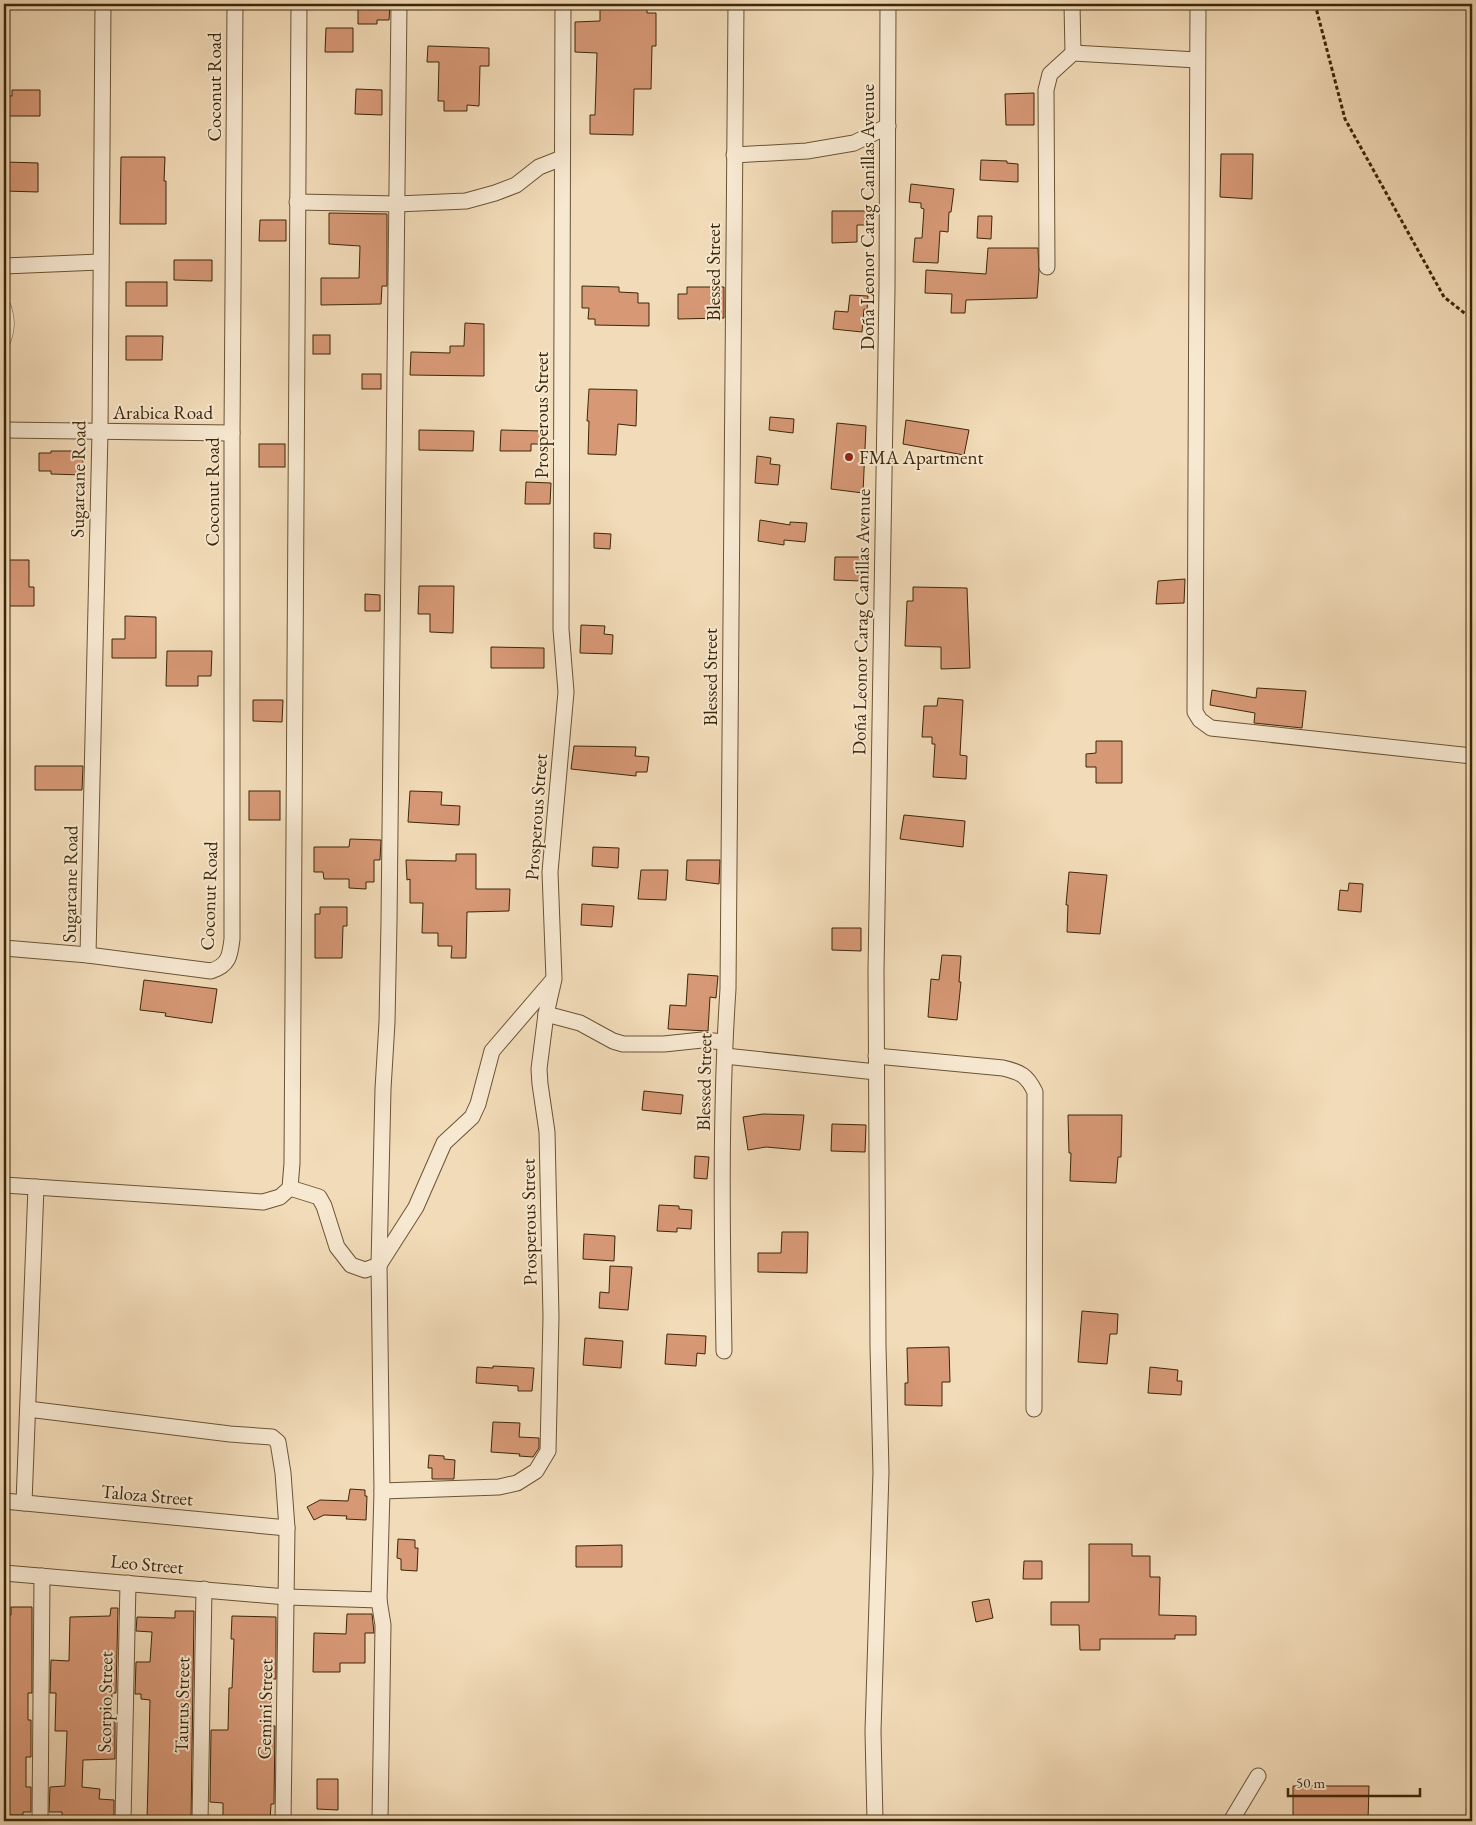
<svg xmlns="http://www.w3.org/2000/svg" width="1476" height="1825" font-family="'EB Garamond',serif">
	<rect width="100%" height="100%" fill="#f2dbb8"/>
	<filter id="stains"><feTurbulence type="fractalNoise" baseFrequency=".004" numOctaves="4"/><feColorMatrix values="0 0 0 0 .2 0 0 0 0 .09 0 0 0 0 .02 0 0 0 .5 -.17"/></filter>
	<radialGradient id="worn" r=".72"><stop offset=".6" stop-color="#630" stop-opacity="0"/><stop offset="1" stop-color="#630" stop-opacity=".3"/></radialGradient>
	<g fill="#d79876" stroke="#3c2708">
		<polygon points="358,4 390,4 389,20 377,20 377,24 358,24"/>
		<polygon points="600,4 647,4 647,13 656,13 656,46 652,46 651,89 634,89 633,135 590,134 590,115 595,115 597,53 575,52 575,22 600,21"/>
		<polygon points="326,28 353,28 353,52 325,52"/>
		<polygon points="428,46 489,48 489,66 480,66 479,106 467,105 467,111 444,111 444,101 438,101 439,62 427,62"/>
		<polygon points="356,89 382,90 382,115 355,114"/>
		<polygon points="12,90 40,90 40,116 4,116 4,96 12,96"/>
		<polygon points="1034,93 1034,125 1006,125 1005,94"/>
		<polygon points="1221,154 1253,154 1252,199 1220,197"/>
		<polygon points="121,157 165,157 164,181 166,181 166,224 120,224"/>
		<polygon points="981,160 1007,161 1007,163 1018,164 1018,182 980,180"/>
		<polygon points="6,162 38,163 38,192 4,191"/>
		<polygon points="911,184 954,189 951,212 949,212 948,232 940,231 938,263 913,262 915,238 922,238 924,209 921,208 921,203 909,202"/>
		<polygon points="832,211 867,211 867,225 857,225 857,242 832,243"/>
		<polygon points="329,213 387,214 387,286 382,286 381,304 321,305 321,278 359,278 360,246 329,244"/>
		<polygon points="978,216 992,216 991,239 977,238"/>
		<polygon points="260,220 286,220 286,241 259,241"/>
		<polygon points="988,248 1038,248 1039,271 1037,298 966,300 965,313 951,313 952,294 925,293 926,270 986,274"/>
		<polygon points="174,260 212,260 212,281 174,280"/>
		<rect x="126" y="282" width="41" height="24"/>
		<polygon points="582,286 619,287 619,292 638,293 638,303 649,303 649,326 595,325 595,319 588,319 589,308 582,308"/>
		<polygon points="687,287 724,287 724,318 678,319 678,294 687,294"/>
		<polygon points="850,295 868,296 867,310 864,309 862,332 833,329 835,311 848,312"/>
		<polygon points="465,323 484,324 484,376 410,375 411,352 450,353 450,346 464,346"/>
		<rect x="313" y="335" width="17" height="19"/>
		<polygon points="126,336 163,336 162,360 126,360"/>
		<rect x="362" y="374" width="19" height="15"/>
		<polygon points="589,389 637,390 636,426 618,424 616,455 588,454 589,421 587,421"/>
		<polygon points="770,417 794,419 793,433 769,430"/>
		<polygon points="906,420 969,430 964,455 903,444"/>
		<polygon points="837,423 866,426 863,493 831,489"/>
		<polygon points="419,430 474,431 473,451 419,450"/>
		<polygon points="501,430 543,431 543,444 531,444 531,451 500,451"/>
		<rect x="259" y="444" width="26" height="23"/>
		<polygon points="51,451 83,451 83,475 51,474 51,471 39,471 39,453 51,453"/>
		<polygon points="757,456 771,458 770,464 780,465 778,485 755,483"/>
		<polygon points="526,482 551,483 550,504 525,504"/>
		<polygon points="760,520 790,525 790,522 807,523 805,542 784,540 784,545 758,541"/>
		<polygon points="594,533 611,534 610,549 594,548"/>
		<polygon points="835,557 862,557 862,581 834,580"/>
		<polygon points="4,560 29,560 29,587 34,587 34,606 4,606"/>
		<polygon points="1185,579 1184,603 1156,604 1158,581"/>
		<polygon points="419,586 454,586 453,633 430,632 430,614 418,614"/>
		<polygon points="913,587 967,588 970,668 941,669 941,647 905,646 907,601 913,601"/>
		<polygon points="365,594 380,595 380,611 365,611"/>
		<polygon points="125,616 156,617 156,658 112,658 112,639 125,639"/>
		<polygon points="581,625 605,626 604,634 613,635 612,654 580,653"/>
		<polygon points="491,647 544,648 544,668 491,668"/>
		<polygon points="167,651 212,651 211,676 198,676 198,686 166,686"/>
		<polygon points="1257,688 1306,691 1302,728 1254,723 1255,713 1210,705 1212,690 1256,698"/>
		<polygon points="938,698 963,700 960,755 967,756 966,779 933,777 935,744 932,744 932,737 922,737 924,706 937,706"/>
		<polygon points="253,700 283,700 282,722 253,721"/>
		<polygon points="1096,741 1122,741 1122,783 1096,783 1096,767 1086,767 1086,754 1096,753"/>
		<polygon points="574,746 636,747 635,756 649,757 647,772 636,772 636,776 571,769"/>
		<polygon points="35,766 83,766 82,790 35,790"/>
		<rect x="249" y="791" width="31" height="29"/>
		<polygon points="410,791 442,792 441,805 460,806 459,825 408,822"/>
		<polygon points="904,815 965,821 963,847 900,839"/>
		<polygon points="350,839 381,840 380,860 374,860 374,882 366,882 366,889 349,888 349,879 324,879 323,872 314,872 314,847 349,847"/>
		<polygon points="593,847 619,848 618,868 592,866"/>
		<polygon points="456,854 476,854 476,889 510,889 509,911 467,912 466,958 451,958 452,946 438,946 438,933 422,933 423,903 410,903 410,879 407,880 406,860 456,861"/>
		<polygon points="687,860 720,860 719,884 686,880"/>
		<polygon points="641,870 668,870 666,900 638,899"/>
		<polygon points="1069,872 1107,875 1100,934 1067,932 1068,905 1066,905"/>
		<polygon points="1349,883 1363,884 1361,912 1338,910 1340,890 1348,891"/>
		<polygon points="582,904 614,906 612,927 581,925"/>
		<polygon points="320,907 347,907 347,926 343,926 342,958 315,958 315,914 320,914"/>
		<polygon points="832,928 861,928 861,951 832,950"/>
		<polygon points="942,955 961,956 959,982 961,982 957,1020 928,1017 931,979 939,980"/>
		<polygon points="688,974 718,976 716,998 710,997 708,1031 668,1029 670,1005 686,1006"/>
		<polygon points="144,980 217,989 212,1023 165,1016 166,1013 140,1010"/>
		<polygon points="644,1091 683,1095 681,1114 642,1110"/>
		<polygon points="763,1114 804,1115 800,1150 766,1147 748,1150 743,1117"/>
		<polygon points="1068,1115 1122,1115 1121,1157 1118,1157 1116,1183 1070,1181 1071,1153 1069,1153"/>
		<polygon points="832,1124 866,1125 865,1152 831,1151"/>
		<polygon points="695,1156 709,1157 707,1179 694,1178"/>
		<polygon points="659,1205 679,1206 679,1209 692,1210 691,1229 677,1228 677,1232 657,1231"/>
		<polygon points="782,1232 808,1232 807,1273 758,1272 758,1253 781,1253"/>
		<polygon points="584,1234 615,1236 614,1261 583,1259"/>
		<polygon points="610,1266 632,1267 628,1310 599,1308 600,1292 609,1293"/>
		<polygon points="1082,1311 1118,1314 1117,1334 1110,1334 1107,1364 1078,1362"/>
		<polygon points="667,1334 706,1336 705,1354 697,1353 696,1366 665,1364"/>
		<polygon points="585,1338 623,1341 621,1368 583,1365"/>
		<polygon points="949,1347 950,1382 942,1382 942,1406 905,1405 905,1383 908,1383 907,1348"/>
		<polygon points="493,1366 534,1368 532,1391 518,1391 518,1386 476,1383 477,1367 493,1368"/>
		<polygon points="1150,1367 1178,1370 1177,1381 1182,1381 1181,1395 1148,1393"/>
		<polygon points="493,1422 520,1423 519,1437 539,1438 539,1448 533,1457 519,1456 520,1454 491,1452"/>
		<polygon points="429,1455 444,1456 444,1459 455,1460 454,1479 432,1479 432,1468 428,1468"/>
		<polygon points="350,1489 365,1490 365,1496 367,1496 366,1520 346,1519 347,1516 324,1515 314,1520 307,1507 320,1500 348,1501"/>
		<polygon points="398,1539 415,1540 415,1548 418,1548 417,1571 401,1570 401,1559 397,1558"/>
		<polygon points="1089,1544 1132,1544 1132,1556 1150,1556 1150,1577 1160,1577 1159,1615 1196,1616 1196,1635 1175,1635 1175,1639 1100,1639 1100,1650 1080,1650 1079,1625 1051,1625 1051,1602 1089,1602"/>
		<polygon points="622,1545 622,1567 576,1567 576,1546"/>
		<polygon points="1024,1561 1042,1561 1042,1579 1023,1579"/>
		<polygon points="989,1599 993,1618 976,1622 972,1602"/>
		<polygon points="11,1607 32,1607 32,1693 28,1693 28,1720 31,1720 31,1757 26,1757 26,1787 31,1787 31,1812 23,1812 23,1815 4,1815 4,1615 11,1615"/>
		<polygon points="111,1608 118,1608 116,1693 112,1693 111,1720 115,1720 115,1759 83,1760 82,1787 100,1789 99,1799 114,1800 114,1819 62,1820 62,1812 49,1812 50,1787 65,1786 67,1731 55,1731 56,1693 50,1693 51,1660 69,1661 70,1617 110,1616"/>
		<polygon points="175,1611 194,1611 191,1821 147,1821 150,1700 141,1699 141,1694 135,1694 136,1662 150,1662 152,1632 136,1631 137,1617 175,1618"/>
		<polygon points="347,1614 372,1614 374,1633 365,1633 365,1663 340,1663 340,1672 313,1672 314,1633 346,1634"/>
		<polygon points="232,1616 276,1617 276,1679 271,1679 270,1726 275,1726 274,1804 271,1804 270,1821 223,1821 223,1803 210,1802 211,1730 228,1730 229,1688 232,1688 234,1639 231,1639"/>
		<polygon points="317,1779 338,1779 338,1810 317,1809"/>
		<polygon points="1293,1786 1369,1786 1368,1821 1293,1821"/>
	</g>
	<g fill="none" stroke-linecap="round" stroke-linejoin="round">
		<defs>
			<path id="lane" d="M4,299C12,318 12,329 4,348"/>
			<g id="street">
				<polyline points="1072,4 1073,53"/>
				<polyline points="1198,4 1195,712 1200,720 1211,728 1472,756"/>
				<polyline points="734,155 807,151 854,143 888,126"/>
				<polyline points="297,202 397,204 466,201 495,193 516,185 539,167 562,158"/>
				<polyline points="4,266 100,262"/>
				<polyline points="1047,267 1046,90 1050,74 1073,53 1197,60"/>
				<polyline points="4,430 232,433"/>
				<path d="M4,948L88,955L211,971C229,965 230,956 232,939V433L235,4"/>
				<polyline points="88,955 100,432 103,4"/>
				<polyline points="546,1014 580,1023 613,1041 623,1044 664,1044 702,1040 724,1042"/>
				<polyline points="725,1056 876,1072"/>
				<path d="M876,1056L1003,1068C1020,1072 1027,1075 1035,1092L1034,1409"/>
				<polyline points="4,1185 263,1202 280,1197 290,1188 292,1163 293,999 299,4"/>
				<polyline points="290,1188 319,1197 324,1206 337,1247 351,1265 365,1270 379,1265 416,1207 444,1143 472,1117 478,1104 492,1051 553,980"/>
				<path d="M724,1351C722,1231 720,1109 728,989L736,4"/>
				<polyline points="28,1409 230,1434 272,1437 278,1442 283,1473 287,1528 283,1821"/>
				<polyline points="382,1491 499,1487 517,1483 536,1471 548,1451 551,1317 547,1132 540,1084 539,1069 546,1014 554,979 550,872 566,692 561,629 563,4"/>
				<polyline points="4,1501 287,1528"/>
				<polyline points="24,1503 36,1187"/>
				<polyline points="4,1573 287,1597 379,1600 382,1491 379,1265 383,1089 387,1022 389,922 399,4"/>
				<polyline points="379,1600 383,1625 380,1821"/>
				<polyline points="40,1821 42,1576"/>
				<polyline points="123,1821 128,1583"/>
				<polyline points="200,1821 204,1589"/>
				<polyline points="875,1821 873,1731 881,1472 878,1346 876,971 887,289 888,4"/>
				<polyline points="1231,1821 1258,1776"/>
			</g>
		</defs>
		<use href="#lane" stroke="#6a5434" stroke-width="9"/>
		<use href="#street" stroke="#6a5434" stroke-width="17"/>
		<polyline stroke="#3c2708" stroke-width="3" stroke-dasharray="4 2.5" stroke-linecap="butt" points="1315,4 1345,119 1444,297 1472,319"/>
		<use href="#lane" stroke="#f7e8d1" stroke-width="8"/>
		<use href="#street" stroke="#f7e8d1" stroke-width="15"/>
	</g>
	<circle fill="#8f2418" stroke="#f7e8d1" stroke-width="2" cx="849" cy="457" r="5"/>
	<g text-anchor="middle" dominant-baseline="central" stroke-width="4" stroke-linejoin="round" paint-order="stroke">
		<g font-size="19" fill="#3c2708" stroke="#f7e8d1">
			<text transform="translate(214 87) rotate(-90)">Coconut Road</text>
			<text transform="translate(867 217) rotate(-90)">Doña Leonor Carag Canillas Avenue</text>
			<text transform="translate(713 272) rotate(-90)">Blessed Street</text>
			<text x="163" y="412">Arabica Road</text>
			<text transform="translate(541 415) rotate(-90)">Prosperous Street</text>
			<text transform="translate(78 479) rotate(-89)">Sugarcane Road</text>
			<text transform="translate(212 492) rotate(-90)">Coconut Road</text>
			<text transform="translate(861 622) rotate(-89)">Doña Leonor Carag Canillas Avenue</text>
			<text transform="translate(710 677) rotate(-90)">Blessed Street</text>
			<text transform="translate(536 817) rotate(-86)">Prosperous Street</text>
			<text transform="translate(70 884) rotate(-89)">Sugarcane Road</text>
			<text transform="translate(209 896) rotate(-88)">Coconut Road</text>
			<text transform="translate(704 1082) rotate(-89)">Blessed Street</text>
			<text transform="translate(529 1222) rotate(-91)">Prosperous Street</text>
			<text transform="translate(147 1495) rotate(5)">Taloza Street</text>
			<text transform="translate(147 1564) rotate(5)">Leo Street</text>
			<text transform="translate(105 1702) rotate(-89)">Scorpio Street</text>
			<text transform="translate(182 1705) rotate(-89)">Taurus Street</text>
			<text transform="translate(265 1709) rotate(-89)">Gemini Street</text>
		</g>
		<g font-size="19" fill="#3c2708" stroke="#f7e8d1" text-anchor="start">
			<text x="859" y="457">FMA Apartment</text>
		</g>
	</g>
	<rect width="1476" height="1825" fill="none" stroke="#f2dbb8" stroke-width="20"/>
	<rect x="5" y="5" width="1466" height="1815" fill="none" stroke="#3c2708" stroke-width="2.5"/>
	<rect x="10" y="10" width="1456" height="1805" fill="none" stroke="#3c2708"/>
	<path d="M1288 1788v8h132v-8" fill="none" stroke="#3c2708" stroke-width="2.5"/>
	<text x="1296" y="1788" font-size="15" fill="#3c2708" stroke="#f7e8d1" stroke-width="4" paint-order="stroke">50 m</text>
	<rect width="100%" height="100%" filter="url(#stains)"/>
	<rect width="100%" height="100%" fill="url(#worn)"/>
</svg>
